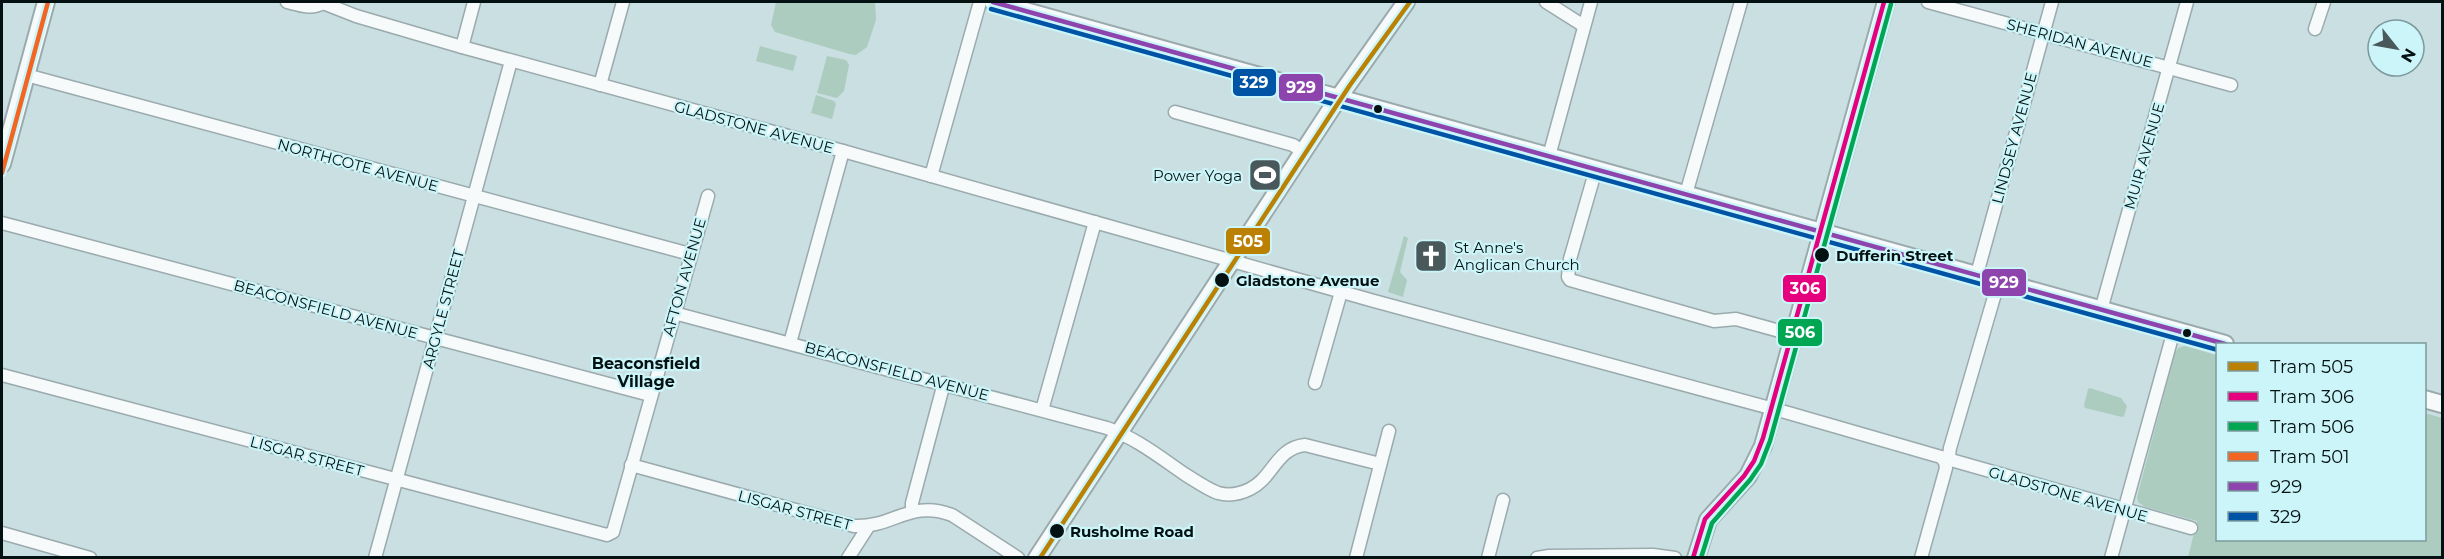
<svg xmlns="http://www.w3.org/2000/svg" width="2444" height="559" font-family="Montserrat,sans-serif">
	<rect width="100%" height="100%" fill="#cadfe2"/>
	<g fill="#acccbf">
		<polygon points="776,2 875,2 876,20 867,47 856,55 849,54 775,32 771,25"/>
		<polygon points="760,46 797,56 793,71 756,61"/>
		<polygon points="827,56 846,60 849,65 844,91 837,98 817,93"/>
		<polygon points="816,95 834,101 836,104 832,119 811,113"/>
		<polygon points="1404,236 1408,238 1400,272 1407,280 1403,297 1388,292"/>
		<polygon points="2185,346 2216,355 2217,359 2218,540 2424,540 2425,413 2442,418 2442,557 2188,557 2197,521 2145,507 2138,502 2137,497 2175,353 2178,348"/>
		<polygon points="2090,388 2121,398 2127,406 2124,416 2122,417 2085,408 2084,405 2088,389"/>
	</g>
	<g fill="none" stroke-linecap="round" stroke-linejoin="round">
		<defs>
			<g id="minor">
				<path d="M287,2C299,5 312,10 323,3L356,16L462,47L843,151L1374,301L1785,412L1941,457L1945,462L1946,468L1921,558"/>
				<polyline points="1546,2 1584,26"/>
				<polyline points="1928,2 2231,85"/>
				<polyline points="2315,29 2324,2"/>
				<polyline points="462,47 474,2"/>
				<polyline points="26,75 690,254"/>
				<polyline points="600,85 623,2"/>
				<polyline points="1175,112 1293,145 1303,152"/>
				<polyline points="1549,156 1591,2"/>
				<polyline points="1596,169 1570,259 1568,277 1570,280 1714,321 1736,319 1794,335"/>
				<polyline points="931,176 980,2"/>
				<polyline points="1686,194 1741,2"/>
				<polyline points="2,223 650,395"/>
				<polyline points="1977,274 2052,2"/>
				<polyline points="1999,280 1950,448 1949,455 1951,460 2191,528"/>
				<polyline points="2101,310 2187,2"/>
				<path d="M674,313L1107,428C1136,438 1161,458 1186,475C1196,481 1207,489 1218,493C1229,496 1240,494 1250,489C1273,478 1276,448 1305,445L1380,464"/>
				<polyline points="790,343 843,151"/>
				<polyline points="2,375 607,535 613,532 708,196"/>
				<polyline points="1315,383 1341,292"/>
				<polyline points="1042,410 1095,222"/>
				<path d="M631,465L854,526C893,528 910,499 952,515L1018,558"/>
				<polyline points="912,511 912,503 944,383"/>
				<polyline points="2,533 90,558"/>
				<polyline points="375,558 511,61"/>
				<polyline points="848,558 868,527"/>
				<polyline points="1356,558 1389,431"/>
				<polyline points="1488,558 1503,500"/>
				<polyline points="1537,558 1549,556 1653,555 1675,558"/>
				<polyline points="2111,558 2174,330"/>
			</g>
			<g id="secondary">
				<polyline points="993,2 2225,344"/>
				<polyline points="2,164 46,2"/>
				<polyline points="2424,399 2442,404"/>
				<polyline points="1037,558 1339,97 1406,2"/>
				<polyline points="1696,558 1708,520 1748,476 1763,446 1886,2"/>
			</g>
		</defs>
		<use href="#minor" stroke="#9aaaad" stroke-width="15"/>
		<use href="#secondary" stroke="#9aaaad" stroke-width="20"/>
		<use href="#minor" stroke="#f7fafb" stroke-width="12"/>
		<use href="#secondary" stroke="#f7fafb" stroke-width="16"/>
		<defs>
			<polyline id="bus-1" points="993,2 2225,344"/>
			<polyline id="bus-2" points="991,9 2218,350"/>
		</defs>
		<use href="#bus-1" stroke="#ccf5f9" stroke-width="9"/>
		<use href="#bus-2" stroke="#ccf5f9" stroke-width="9"/>
		<use href="#bus-1" stroke="#8e44ad" stroke-width="4.5"/>
		<use href="#bus-2" stroke="#0054a6" stroke-width="4.5"/>
		<defs>
			<polyline id="tram-1" points="1040,558 1350,85 1410,2"/>
			<polyline id="tram-2" points="1693,558 1705,519 1744,476 1754,461 1763,438 1884,2"/>
			<polyline id="tram-3" points="1701,558 1712,523 1750,480 1761,464 1770,441 1891,4"/>
			<polyline id="tram-4" points="2,173 48,2"/>
		</defs>
		<use href="#tram-1" stroke="#ccf5f9" stroke-width="9"/>
		<use href="#tram-2" stroke="#ccf5f9" stroke-width="9"/>
		<use href="#tram-3" stroke="#ccf5f9" stroke-width="9"/>
		<use href="#tram-4" stroke="#ccf5f9" stroke-width="9"/>
		<use href="#tram-1" stroke="#ba8104" stroke-width="4.5"/>
		<use href="#tram-2" stroke="#e5007d" stroke-width="4.5"/>
		<use href="#tram-3" stroke="#00a651" stroke-width="4.5"/>
		<use href="#tram-4" stroke="#f26522" stroke-width="4.5"/>
	</g>
	<defs>
		<symbol id="stadium-square" viewBox="-11 -11 22 22"><rect x="-9" y="-9" width="18" height="18" rx="4" fill="#49595b" stroke="#ccf5f9"/><path d="M0-5a6.5 5 0 1 0 0 10a6.5 5 0 1 0 0-10ZM-3.5-1.8h7v3.6h-7Z" fill="#fff"/></symbol>
		<symbol id="church-square" viewBox="-11 -11 22 22"><rect x="-9" y="-9" width="18" height="18" rx="4" fill="#49595b" stroke="#ccf5f9"/><path d="M-1.2-6h2.4v3.5h3.3v2.4h-3.3V6h-2.4V-.1h-3.3v-2.4h3.3Z" fill="#fff"/></symbol>
	</defs>
	<g fill-rule="evenodd">
		<use href="#stadium-square" x="1246" y="156" width="38" height="38"/>
		<use href="#church-square" x="1412" y="237" width="38" height="38"/>
	</g>
	<g fill="#041112" stroke="#ccf5f9" stroke-width="2">
		<circle cx="1378" cy="109" r="5"/>
		<circle cx="1822" cy="255" r="8"/>
		<circle cx="1222" cy="280" r="8"/>
		<circle cx="2187" cy="333" r="5"/>
		<circle cx="1057" cy="531" r="8"/>
	</g>
	<g text-anchor="middle" dominant-baseline="central" stroke-width="4.5" stroke-linejoin="round" paint-order="stroke">
		<g font-size="15" fill="#041112" stroke="#ccf5f9">
			<text transform="translate(2080 43) rotate(15)">SHERIDAN AVENUE</text>
			<text transform="translate(754 127) rotate(15)">GLADSTONE AVENUE</text>
			<text transform="translate(2014 138) rotate(-75)">LINDSEY AVENUE</text>
			<text transform="translate(2144 156) rotate(-74)">MUIR AVENUE</text>
			<text transform="translate(358 165) rotate(15)">NORTHCOTE AVENUE</text>
			<text transform="translate(684 277) rotate(-74)">AFTON AVENUE</text>
			<text transform="translate(326 309) rotate(15)">BEACONSFIELD AVENUE</text>
			<text transform="translate(443 309) rotate(-75)">ARGYLE STREET</text>
			<text transform="translate(897 371) rotate(15)">BEACONSFIELD AVENUE</text>
			<text transform="translate(307 456) rotate(15)">LISGAR STREET</text>
			<text transform="translate(2068 494) rotate(16)">GLADSTONE AVENUE</text>
			<text transform="translate(795 510) rotate(15)">LISGAR STREET</text>
		</g>
		<g font-size="15" fill="#041112" stroke="#ccf5f9" text-anchor="end">
			<text x="1242" y="175">Power Yoga</text>
			<text x="1454" y="247" text-anchor="start">St Anne's<tspan x="1454" dy="17">Anglican Church</tspan></text>
		</g>
		<g font-size="15" font-weight="bold" fill="#041112" stroke="#ccf5f9" text-anchor="start">
			<text x="1836" y="255">Dufferin Street</text>
			<text x="1236" y="280">Gladstone Avenue</text>
			<text x="1070" y="531">Rusholme Road</text>
		</g>
		<g font-size="16" font-weight="bold" fill="#041112" stroke="#ccf5f9">
			<text x="646" y="363">Beaconsfield<tspan x="646" dy="18">Village</tspan></text>
		</g>
	</g>
	<g stroke="#ccf5f9" stroke-width="2">
		<rect x="1232" y="68" width="45" height="29" rx="6" fill="#0054a6"/>
		<rect x="1278" y="73" width="46" height="29" rx="6" fill="#8e44ad"/>
		<rect x="1225" y="227" width="46" height="28" rx="6" fill="#ba8104"/>
		<rect x="1981" y="268" width="46" height="29" rx="6" fill="#8e44ad"/>
		<rect x="1782" y="274" width="45" height="29" rx="6" fill="#e5007d"/>
		<rect x="1777" y="318" width="46" height="29" rx="6" fill="#00a651"/>
	</g>
	<g font-size="16" text-anchor="middle" font-weight="bold" fill="#fff">
		<text x="1254" y="88">329</text>
		<text x="1301" y="93">929</text>
		<text x="1248" y="247">505</text>
		<text x="2004" y="288">929</text>
		<text x="1805" y="294">306</text>
		<text x="1800" y="338">506</text>
	</g>
	<rect width="2444" height="559" fill="none" stroke="#041112" stroke-width="6"/>
	<rect x="2216" y="343" width="210" height="198" fill="#ccf5f9" stroke="#7c9a9d" stroke-width="1.5"/>
	<rect x="2228" y="362" width="30" height="9" fill="#ba8104" stroke="#7c9a9d" stroke-width="1.5"/>
	<text x="2270" y="373" font-size="18" fill="#041112">Tram 505</text>
	<rect x="2228" y="392" width="30" height="9" fill="#e5007d" stroke="#7c9a9d" stroke-width="1.5"/>
	<text x="2270" y="403" font-size="18" fill="#041112">Tram 306</text>
	<rect x="2228" y="422" width="30" height="9" fill="#00a651" stroke="#7c9a9d" stroke-width="1.5"/>
	<text x="2270" y="433" font-size="18" fill="#041112">Tram 506</text>
	<rect x="2228" y="452" width="30" height="9" fill="#f26522" stroke="#7c9a9d" stroke-width="1.5"/>
	<text x="2270" y="463" font-size="18" fill="#041112">Tram 501</text>
	<rect x="2228" y="482" width="30" height="9" fill="#8e44ad" stroke="#7c9a9d" stroke-width="1.5"/>
	<text x="2270" y="493" font-size="18" fill="#041112">929</text>
	<rect x="2228" y="512" width="30" height="9" fill="#0054a6" stroke="#7c9a9d" stroke-width="1.5"/>
	<text x="2270" y="523" font-size="18" fill="#041112">329</text>
	<g transform="translate(2396 48) rotate(121)"><circle r="28" fill="#ccf5f9" stroke="#7c9a9d" stroke-width="1.5"/>
	<path d="M0-4.5L10 22L0 15L-10 22Z" fill="#49595b"/>
	<text y="-9" font-size="16" font-weight="bold" text-anchor="middle" fill="#041112">N</text>
	</g>
</svg>
